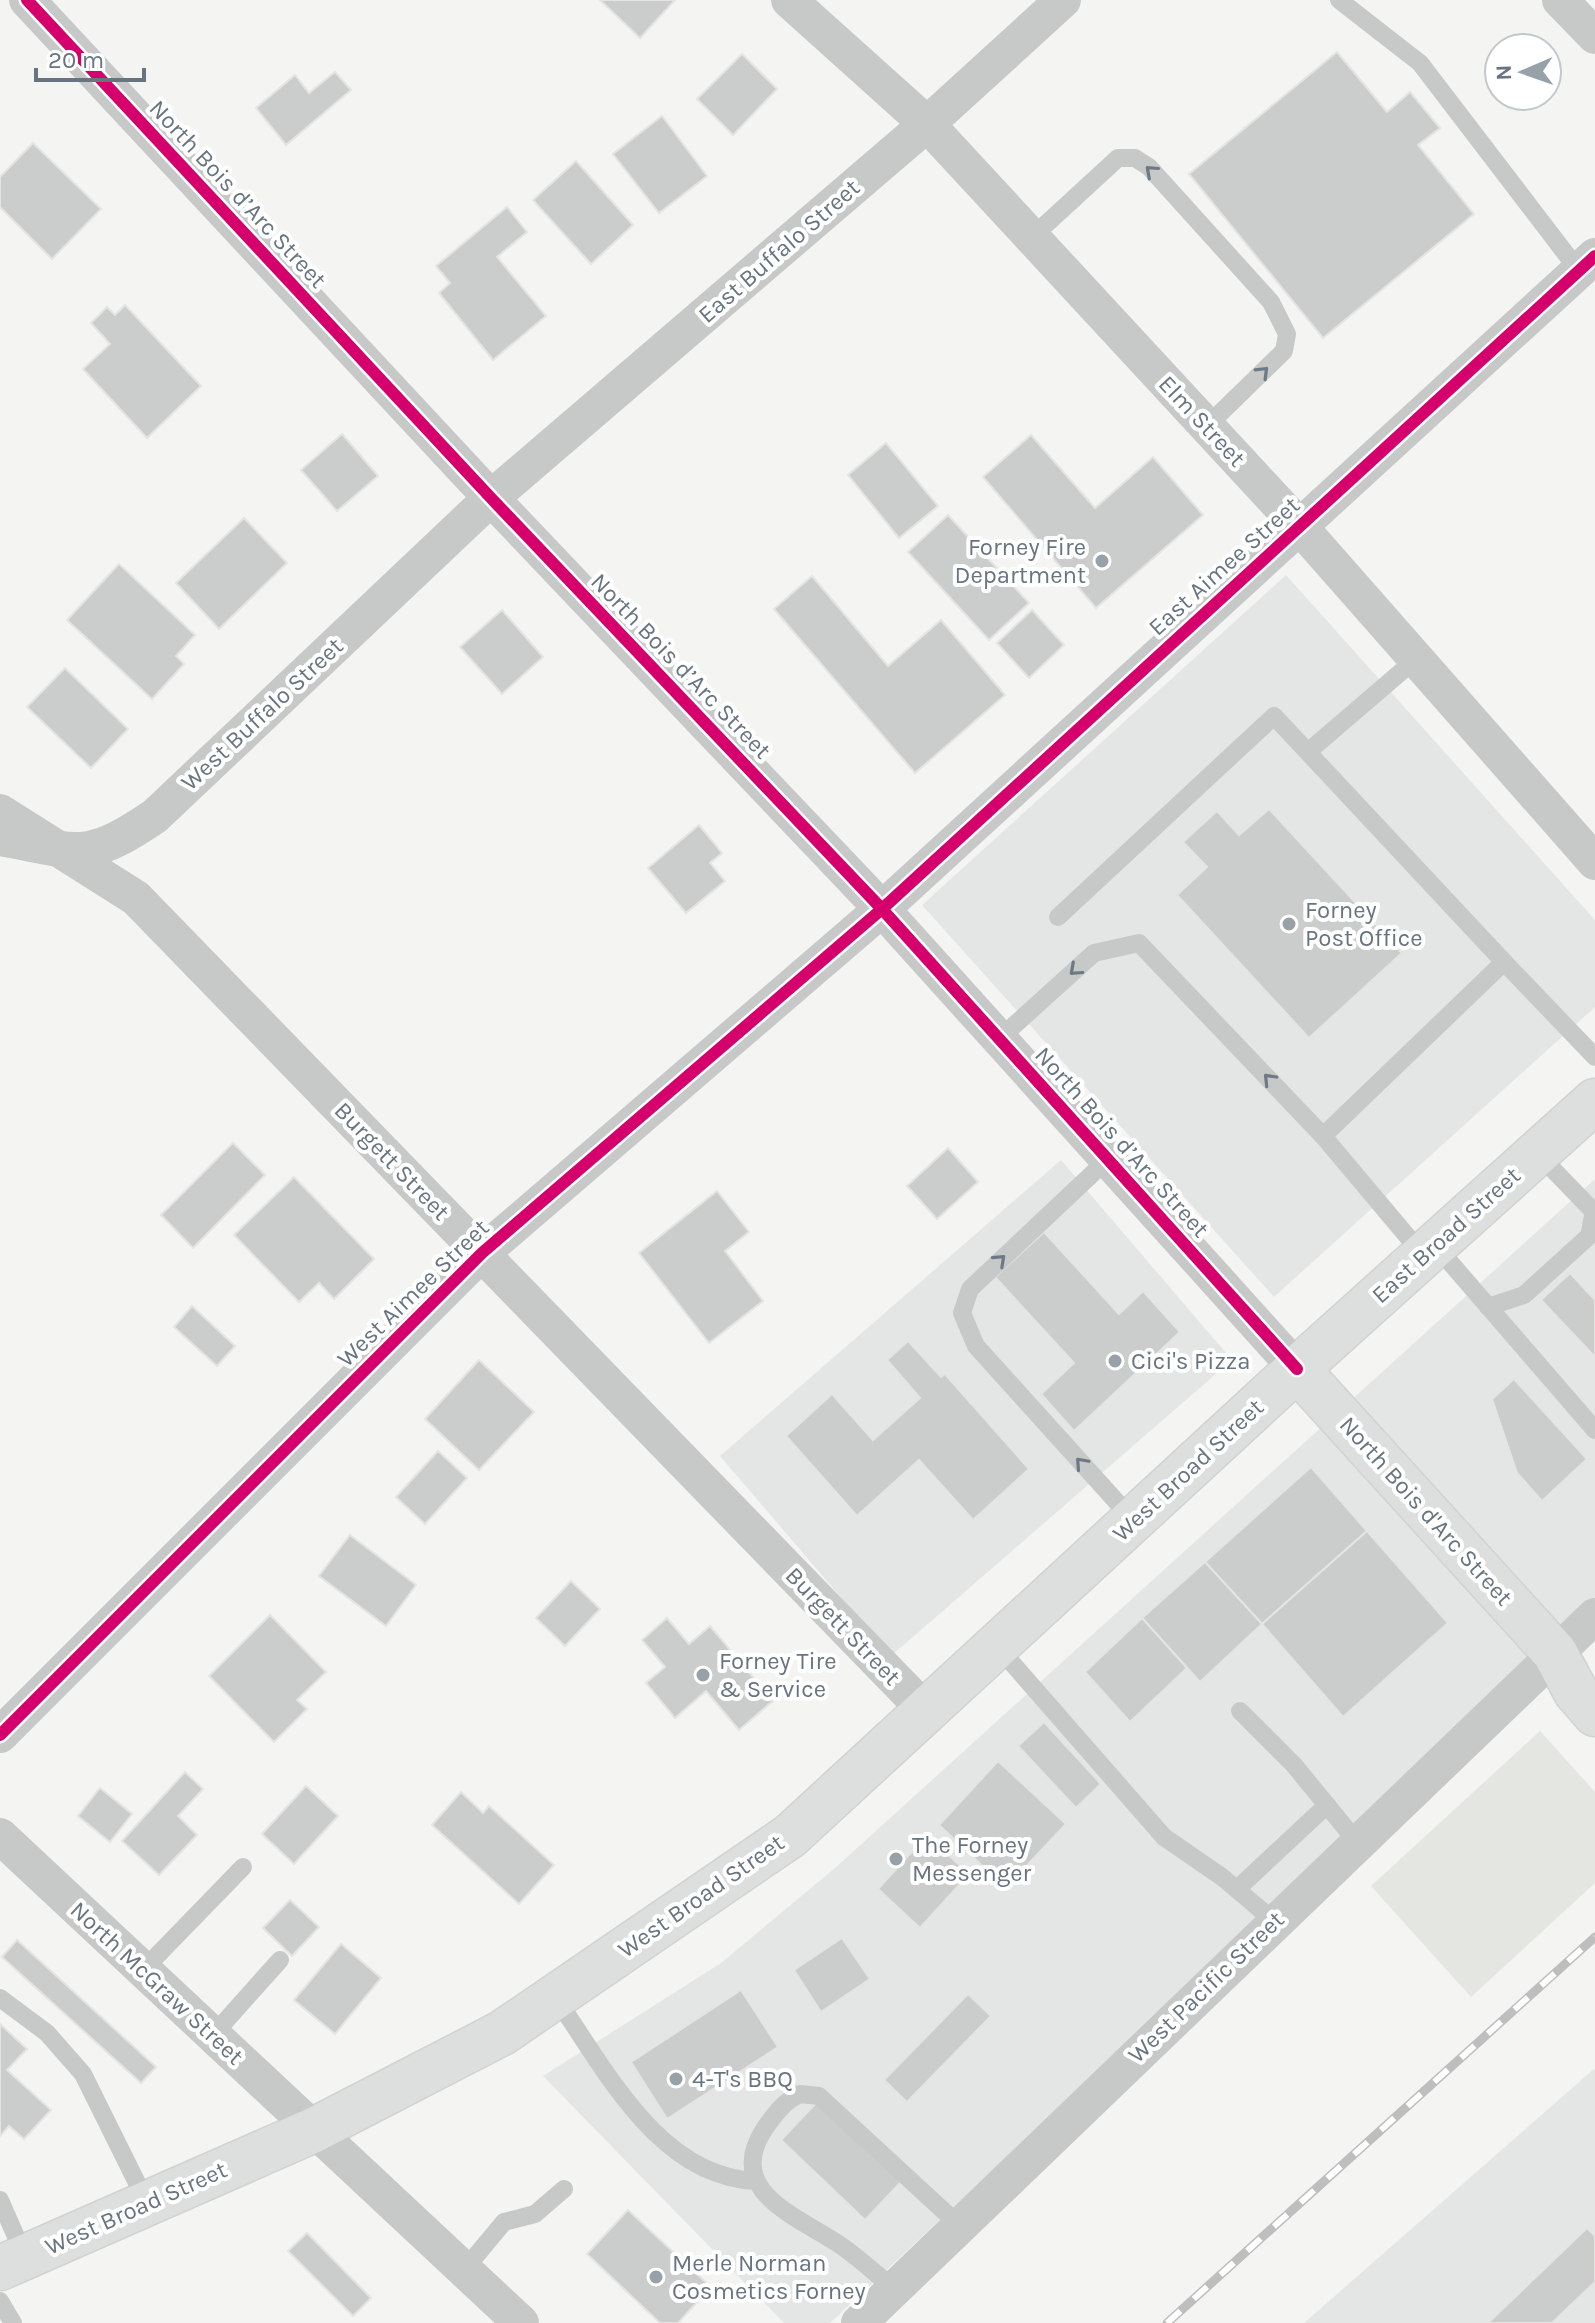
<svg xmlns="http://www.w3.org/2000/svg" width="1595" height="2323" font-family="Karla,sans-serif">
	<rect width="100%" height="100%" fill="#f4f4f3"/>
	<g fill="#e4e6e6">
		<polygon points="1286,575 1595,920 1595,1007 1274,1297 922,905"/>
		<polygon points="1061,1160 1232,1360 891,1656 720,1456"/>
		<polygon points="1595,1179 1595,1606 830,2323 784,2323 543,2076 721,1963 835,1868"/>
		<polygon points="1595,2068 1595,2323 1304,2323"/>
	</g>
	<polygon fill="#e3e6e1" points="1540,1731 1595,1792 1595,1883 1471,1997 1371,1886"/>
	<g fill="#cbcccc" stroke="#e4e4e3" stroke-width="2">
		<polygon points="600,0 675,0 640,38"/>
		<polygon points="1337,52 1387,112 1410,92 1440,128 1418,145 1474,214 1323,338 1189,174"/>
		<polygon points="742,54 777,89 733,135 697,99"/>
		<polygon points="335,72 351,90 286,145 256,108 295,75 309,93"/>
		<polygon points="662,116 707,176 659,213 613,154"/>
		<polygon points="33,143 101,209 52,259 0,207 0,177"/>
		<polygon points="576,161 633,225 591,264 533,200"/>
		<polygon points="507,207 527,232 497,257 546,316 493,360 439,293 450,283 436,266"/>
		<polygon points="125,305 201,386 147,438 83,369 110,344 91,323 107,307 115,315"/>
		<polygon points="342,434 378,476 337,511 301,470"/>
		<polygon points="1031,435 1095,508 1153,457 1203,515 1096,608 983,477"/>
		<polygon points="886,443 938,506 899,538 848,475"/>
		<polygon points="948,515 1029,603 989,640 908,552"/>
		<polygon points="244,518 287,563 219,629 176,583"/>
		<polygon points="119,564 195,635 176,656 184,664 152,699 67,620"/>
		<polygon points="812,576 888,666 941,620 1005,695 915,773 774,609"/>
		<polygon points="502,610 543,657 502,694 460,647"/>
		<polygon points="1032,610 1064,645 1029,678 997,643"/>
		<polygon points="65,668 128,729 91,768 27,707"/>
		<polygon points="1269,809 1402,953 1309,1038 1177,895 1207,867 1183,842 1217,811 1239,835"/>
		<polygon points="699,825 722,853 710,863 725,881 686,913 648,868"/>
		<polygon points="233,1143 265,1175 193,1248 161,1215"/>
		<polygon points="948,1148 978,1182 937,1219 907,1186"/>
		<polygon points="294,1177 374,1259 334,1299 319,1283 299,1302 234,1235"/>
		<polygon points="717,1191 749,1232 725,1251 763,1301 709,1343 639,1253"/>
		<polygon points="1044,1232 1119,1314 1143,1291 1180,1332 1074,1431 1041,1394 1074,1363 995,1277"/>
		<polygon points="1570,1273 1595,1300 1595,1357 1541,1300"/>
		<polygon points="192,1306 235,1346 217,1366 174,1327"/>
		<polygon points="908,1341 941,1377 945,1374 1029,1469 973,1520 919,1460 857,1516 786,1436 832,1394 873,1440 920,1398 887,1360"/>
		<polygon points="479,1360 534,1412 479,1470 425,1419"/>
		<polygon points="1514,1379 1587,1459 1542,1501 1517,1473 1492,1399"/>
		<polygon points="438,1451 467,1478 425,1524 396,1497"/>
		<polygon points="1311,1467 1367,1531 1262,1624 1205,1562"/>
		<polygon points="1367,1531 1448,1623 1343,1717 1262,1624"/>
		<polygon points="350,1535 416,1585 386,1626 319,1576"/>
		<polygon points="1205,1562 1262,1624 1200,1682 1142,1618"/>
		<polygon points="571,1581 600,1609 565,1646 536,1618"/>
		<polygon points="270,1615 326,1672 297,1700 307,1709 274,1742 209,1676"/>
		<polygon points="667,1618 689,1644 710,1626 773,1701 739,1730 706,1691 675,1718 646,1683 665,1667 642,1640"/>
		<polygon points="1142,1618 1187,1668 1130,1722 1085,1672"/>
		<polygon points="1044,1722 1101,1784 1076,1808 1018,1746"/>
		<polygon points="998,1761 1066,1824 1006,1888 939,1825"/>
		<polygon points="185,1772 203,1789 178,1816 197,1835 159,1875 122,1841"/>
		<polygon points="306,1786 338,1816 294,1864 262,1834"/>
		<polygon points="100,1788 132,1814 110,1842 78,1816"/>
		<polygon points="461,1792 483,1813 489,1806 554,1865 519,1904 432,1825"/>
		<polygon points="927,1835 969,1874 920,1928 878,1889"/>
		<polygon points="290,1900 319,1927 292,1956 263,1928"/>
		<polygon points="842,1938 870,1979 821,2012 794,1970"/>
		<polygon points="17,1940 156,2067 141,2083 2,1957"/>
		<polygon points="341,1944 381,1978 335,2034 294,2000"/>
		<polygon points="741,1990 778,2047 667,2119 631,2062"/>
		<polygon points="968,1994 991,2016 907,2102 884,2080"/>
		<polygon points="0,2024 27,2049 7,2070 51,2110 24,2139 9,2126 0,2136"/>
		<polygon points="816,2103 901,2182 865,2220 781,2140"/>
		<polygon points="628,2210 711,2287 678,2323 660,2323 587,2254"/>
		<polygon points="1587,2228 1595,2236 1595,2282 1552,2323 1488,2323"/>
		<polygon points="307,2233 371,2298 353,2316 288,2251"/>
	</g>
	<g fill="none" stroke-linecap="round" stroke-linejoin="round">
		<defs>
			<g id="secondary">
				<polyline points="1297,1369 1555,1653 1576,1692 1595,1714"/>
				<polyline points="0,2268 314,2130 502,2033 790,1836 1297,1369 1595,1101"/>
			</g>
		</defs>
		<use href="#secondary" stroke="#d1d2d2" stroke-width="47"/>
		<g stroke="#c7c9c9" stroke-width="18">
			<polyline points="1339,0 1420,63 1579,271"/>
			<polyline points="1032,237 1118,158 1135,158 1149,167 1271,302 1287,334 1284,351 1207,426"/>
			<polyline points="1310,750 1416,659"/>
			<polyline points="1058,917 1274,716 1504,962"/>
			<polyline points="999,1039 1094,953 1139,943 1323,1136"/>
			<polyline points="1537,1153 1595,1213"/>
			<polyline points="1108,1159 970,1289 962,1313 976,1346 1134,1521"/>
			<polyline points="1435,1245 1595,1430"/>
			<polyline points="1423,1255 1323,1136 1504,962 1595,1057"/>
			<polyline points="1488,1307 1524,1295 1589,1236 1594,1211"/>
			<polyline points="998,1647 1164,1837 1222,1877 1274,1921"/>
			<polyline points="1240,1711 1294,1765 1357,1842"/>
			<polyline points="1237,1889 1327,1805"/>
			<polyline points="143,1970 243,1867"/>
			<path d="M555,1997C605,2068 658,2177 756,2181"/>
			<polyline points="0,1998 47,2033 83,2074 147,2203"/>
			<polyline points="213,2035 280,1960"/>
			<polyline points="0,2200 25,2257"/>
			<polyline points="464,2270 504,2222 535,2214 564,2189"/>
			<path d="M894,2289C875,2273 857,2256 837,2243C794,2215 724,2190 765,2128C775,2114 784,2101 800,2094L819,2096L960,2226"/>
			<polyline points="0,2301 13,2323"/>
		</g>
		<g stroke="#c7c9c9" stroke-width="36">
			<polyline points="27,0 491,498 882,909 1297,1369"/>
			<polyline points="789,0 927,124 1300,527 1595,862"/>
			<polyline points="1560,0 1595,36"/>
			<polyline points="0,812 136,898 927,1712"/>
			<path d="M0,838C78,852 86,863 155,816L491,498L927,124L1063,0"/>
			<polyline points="0,1735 482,1253 882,909 1595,256"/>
			<polyline points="0,1836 521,2323"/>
			<polyline points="859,2323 1595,1616"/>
		</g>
		<use href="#secondary" stroke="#dddede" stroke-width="44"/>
		<defs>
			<polyline id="rail" points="1167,2323 1595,1937"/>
		</defs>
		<use href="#rail" stroke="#bebebf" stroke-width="9"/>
		<use href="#rail" stroke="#fff" stroke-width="6" stroke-dasharray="18" stroke-linecap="butt"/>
		<defs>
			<g id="cycleway">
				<polyline points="27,0 491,498 882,909 1297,1369"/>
				<polyline points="0,1735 482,1253 882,909 1595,256"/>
			</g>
		</defs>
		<use href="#cycleway" stroke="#fff" stroke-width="17"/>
		<use href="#cycleway" stroke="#d6006c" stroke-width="12"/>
	</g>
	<defs><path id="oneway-chevron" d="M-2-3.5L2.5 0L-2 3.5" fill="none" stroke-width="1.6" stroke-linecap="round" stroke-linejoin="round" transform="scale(2)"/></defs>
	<g stroke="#6d7984">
		<use href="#oneway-chevron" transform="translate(1151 171) rotate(-138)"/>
		<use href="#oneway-chevron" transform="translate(1263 372) rotate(-45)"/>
		<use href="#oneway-chevron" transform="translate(1075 970) rotate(138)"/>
		<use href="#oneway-chevron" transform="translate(1269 1079) rotate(-134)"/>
		<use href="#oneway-chevron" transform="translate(1000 1260) rotate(-43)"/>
		<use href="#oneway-chevron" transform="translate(1081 1463) rotate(-132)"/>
	</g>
	<g fill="#99a1a8" stroke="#fff" stroke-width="3">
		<circle cx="1102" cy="561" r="8"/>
		<circle cx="1289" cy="924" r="8"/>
		<circle cx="1115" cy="1361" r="8"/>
		<circle cx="703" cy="1675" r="8"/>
		<circle cx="896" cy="1859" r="8"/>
		<circle cx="676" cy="2079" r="8"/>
		<circle cx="656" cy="2277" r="8"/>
	</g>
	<g text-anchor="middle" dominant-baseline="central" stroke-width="8" stroke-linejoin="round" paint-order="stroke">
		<g font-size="24" fill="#687580" stroke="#fff">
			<text transform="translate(238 194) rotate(47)">North Bois d’Arc Street</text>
			<text transform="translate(779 251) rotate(-41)">East Buffalo Street</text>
			<text transform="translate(1202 421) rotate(47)">Elm Street</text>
			<text transform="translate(1224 566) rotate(-42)">East Aimee Street</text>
			<text transform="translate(681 666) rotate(46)">North Bois d’Arc Street</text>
			<text transform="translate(262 714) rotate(-43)">West Buffalo Street</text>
			<text transform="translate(1122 1142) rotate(48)">North Bois d’Arc Street</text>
			<text transform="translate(392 1161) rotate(46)">Burgett Street</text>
			<text transform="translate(1446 1235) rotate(-42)">East Broad Street</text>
			<text transform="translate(413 1293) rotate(-44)">West Aimee Street</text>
			<text transform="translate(1188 1470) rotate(-43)">West Broad Street</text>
			<text transform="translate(1426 1511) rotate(48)">North Bois d'Arc Street</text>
			<text transform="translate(843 1626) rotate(46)">Burgett Street</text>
			<text transform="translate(701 1896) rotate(-35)">West Broad Street</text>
			<text transform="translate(157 1983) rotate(43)">North McGraw Street</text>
			<text transform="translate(1206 1987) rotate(-44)">West Pacific Street</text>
			<text transform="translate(136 2208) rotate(-24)">West Broad Street</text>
		</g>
		<g font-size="24" fill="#687580" stroke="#fff" text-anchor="start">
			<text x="1086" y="547" text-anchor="end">Forney Fire<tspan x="1086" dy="28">Department</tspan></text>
			<text x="1305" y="910">Forney<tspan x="1305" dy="28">Post Office</tspan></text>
			<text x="1131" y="1361">Cici's Pizza</text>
			<text x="719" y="1661">Forney Tire<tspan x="719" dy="28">&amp; Service</tspan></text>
			<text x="912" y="1845">The Forney<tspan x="912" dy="28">Messenger</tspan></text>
			<text x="692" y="2079">4-T's BBQ</text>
			<text x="672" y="2263">Merle Norman<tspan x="672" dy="28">Cosmetics Forney</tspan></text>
		</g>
	</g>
	<g transform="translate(1523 72) rotate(268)"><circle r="38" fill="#ffffff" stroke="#c3c8cc" stroke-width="2"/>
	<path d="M0-6L14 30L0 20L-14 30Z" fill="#99a1a8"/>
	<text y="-12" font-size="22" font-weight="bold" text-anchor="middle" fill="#687580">N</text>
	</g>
	<path d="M36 68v12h108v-12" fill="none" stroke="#687580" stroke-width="4"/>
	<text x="48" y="68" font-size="24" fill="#687580" stroke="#ffffff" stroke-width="6" paint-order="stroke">20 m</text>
</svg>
